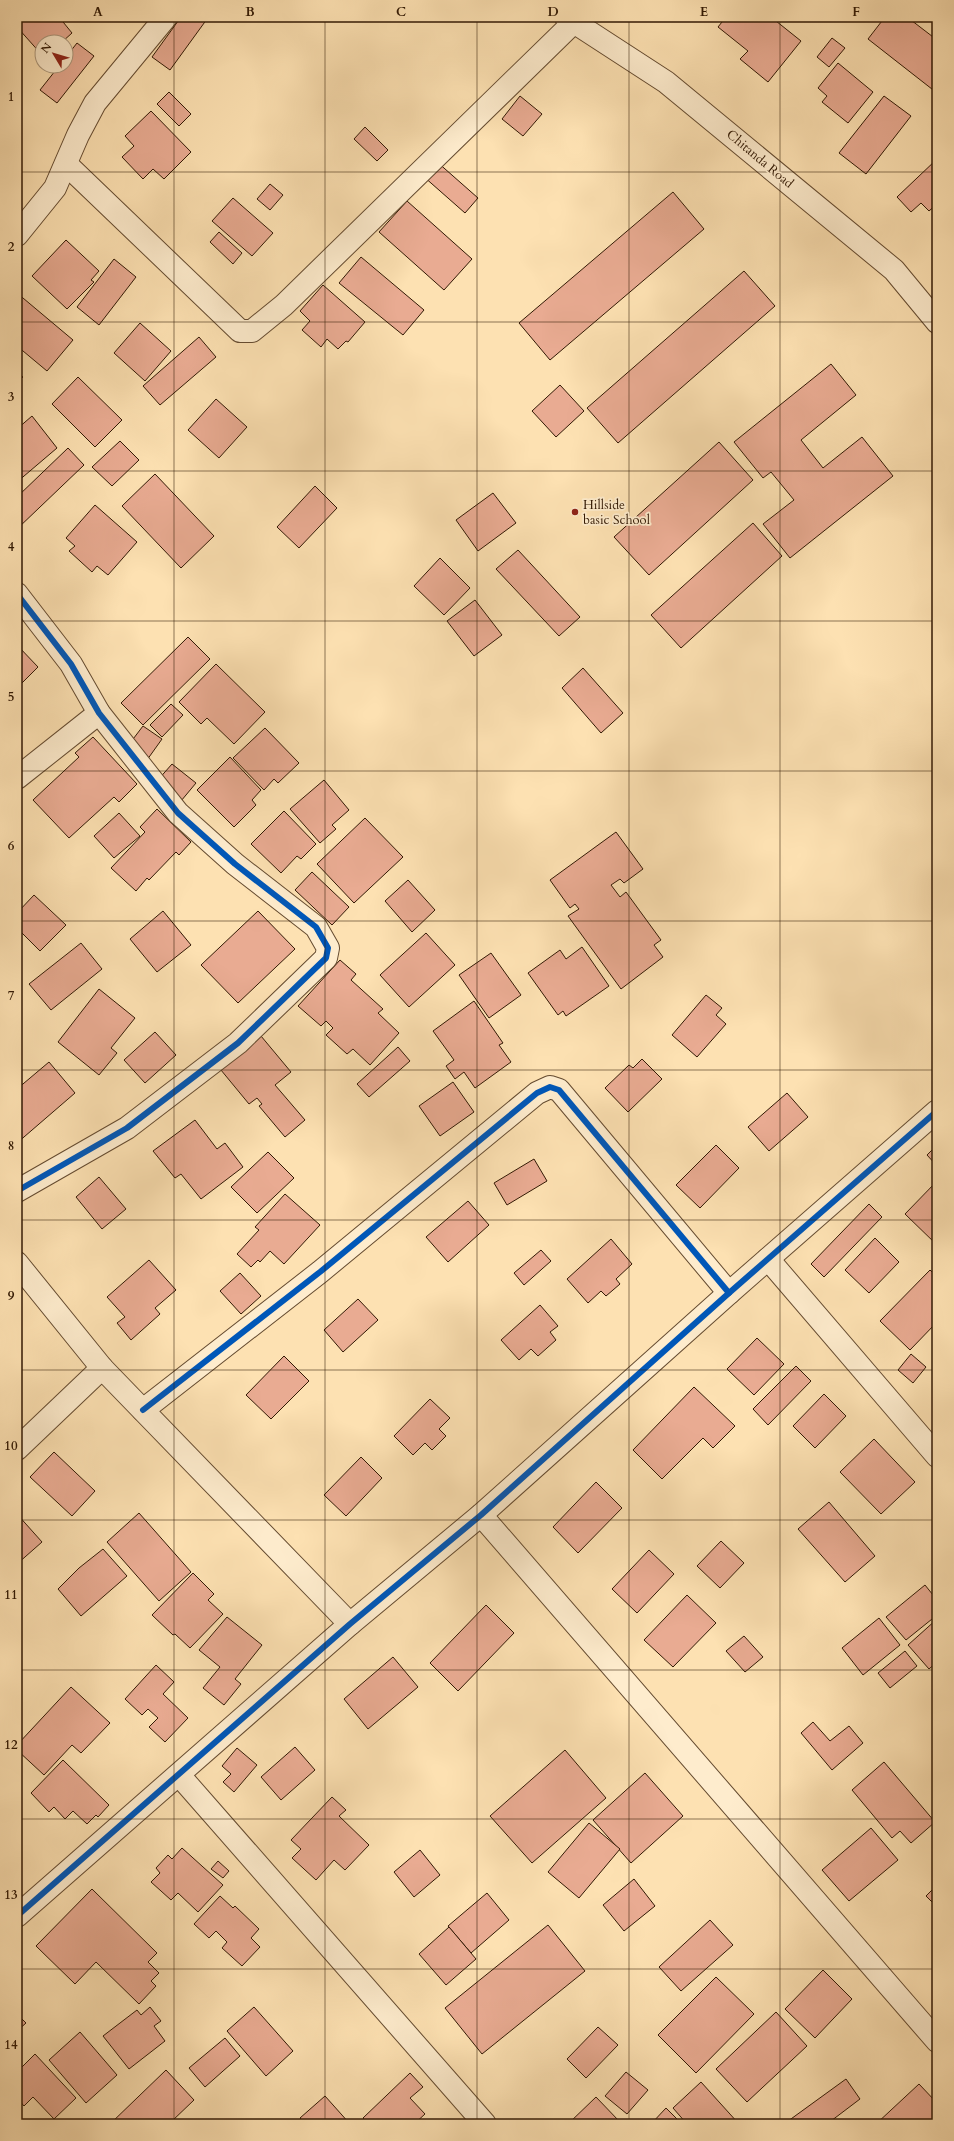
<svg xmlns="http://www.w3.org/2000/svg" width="954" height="2141" font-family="Cardo,serif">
	<rect width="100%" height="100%" fill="#fde1b2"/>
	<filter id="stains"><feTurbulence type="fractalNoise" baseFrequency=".005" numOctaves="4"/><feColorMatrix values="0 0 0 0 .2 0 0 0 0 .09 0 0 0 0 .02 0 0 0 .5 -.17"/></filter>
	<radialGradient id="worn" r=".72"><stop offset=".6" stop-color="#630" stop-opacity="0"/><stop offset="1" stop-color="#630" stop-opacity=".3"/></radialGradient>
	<g fill="#e9ab92" stroke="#321904">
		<polygon points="17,17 59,17 72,33 62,42 42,42 42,55 17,27"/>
		<polygon points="181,17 204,17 207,19 170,70 152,57"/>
		<polygon points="726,17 771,17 801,41 768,82 740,59 748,51 718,27"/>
		<polygon points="885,17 907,17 937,40 937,93 868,39"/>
		<polygon points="832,38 845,48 829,67 817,57"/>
		<polygon points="77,43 94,56 57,103 40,90 59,66 66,66 66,57"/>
		<polygon points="838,63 873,92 848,123 822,102 827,96 818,88"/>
		<polygon points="169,92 191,114 179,126 157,104"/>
		<polygon points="520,96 542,114 523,136 502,119"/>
		<polygon points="884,96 911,116 866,174 839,153"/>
		<polygon points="151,111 191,152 164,179 153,169 143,179 122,157 134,146 125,136"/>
		<polygon points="365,127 388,150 377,161 354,139"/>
		<polygon points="17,133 22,138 17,143"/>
		<polygon points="937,159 937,204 929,211 921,203 911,212 897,197"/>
		<polygon points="436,161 478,198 465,213 423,176"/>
		<polygon points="270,184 283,195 270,210 257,199"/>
		<polygon points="673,192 704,229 550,360 519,323"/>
		<polygon points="233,198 273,233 252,256 212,221"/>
		<polygon points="407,201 472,259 444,290 379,232"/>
		<polygon points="219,232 242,253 233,264 210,242"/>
		<polygon points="66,240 99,271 91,280 94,282 67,309 32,276"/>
		<polygon points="361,257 424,310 403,335 339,283"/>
		<polygon points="114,259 136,277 99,325 77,307"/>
		<polygon points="744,271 775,306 618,443 587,408"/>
		<polygon points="323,285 365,322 348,342 346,341 338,349 327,339 321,347 302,330 310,321 300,311"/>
		<polygon points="17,293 73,340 47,371 17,346"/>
		<polygon points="140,323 171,351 145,381 114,353"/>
		<polygon points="199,337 216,357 160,405 143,386"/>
		<polygon points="831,364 856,395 801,440 823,468 862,437 893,476 790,558 763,524 794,500 771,472 763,478 734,442"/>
		<polygon points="17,372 23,377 17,383"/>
		<polygon points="78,377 122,420 95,447 52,404"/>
		<polygon points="560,385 584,411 556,437 532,411"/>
		<polygon points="216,399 247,427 219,458 188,430"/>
		<polygon points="32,416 57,448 17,482 17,429"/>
		<polygon points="120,441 139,460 112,486 92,467"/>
		<polygon points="719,442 753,480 649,575 614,537"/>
		<polygon points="68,448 84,465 17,529 17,497"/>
		<polygon points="155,474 214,536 181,568 122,506"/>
		<polygon points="315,486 337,508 299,548 277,527"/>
		<polygon points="493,493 516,523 478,551 456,520"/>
		<polygon points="95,505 137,542 108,575 97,566 92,572 69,551 75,546 66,538"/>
		<polygon points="753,523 782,556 681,648 651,615"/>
		<polygon points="518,550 580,617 559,636 496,569"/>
		<polygon points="440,558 470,588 444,615 414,586"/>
		<polygon points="475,600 502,635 474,656 447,621"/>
		<polygon points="188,637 210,659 143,725 121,703"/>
		<polygon points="17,645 38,667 17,688"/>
		<polygon points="216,664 265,712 234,744 207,718 201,724 179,702"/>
		<polygon points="583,668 623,713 601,733 562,688"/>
		<polygon points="171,704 183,715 162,737 150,725"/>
		<polygon points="143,726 162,739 147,760 127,747"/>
		<polygon points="265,728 299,763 278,783 274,779 264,790 233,758"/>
		<polygon points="93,737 137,784 119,802 114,797 69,838 33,800 79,757 75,753"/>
		<polygon points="230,757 261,790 252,800 256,805 234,827 197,790"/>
		<polygon points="172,764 196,783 181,801 157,781"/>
		<polygon points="324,780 349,810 332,825 336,829 320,843 290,809"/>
		<polygon points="157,809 191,842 179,855 176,852 149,880 147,878 136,891 111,868 145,832 140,827"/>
		<polygon points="284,811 316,844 301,859 297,856 281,873 251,844"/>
		<polygon points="119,813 140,836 114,858 94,836"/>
		<polygon points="365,818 403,857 354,903 317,864"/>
		<polygon points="616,832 643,869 624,883 620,879 611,885 620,897 626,892 661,940 654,945 663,957 621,989 568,916 579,909 575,904 570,908 550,880"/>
		<polygon points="312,872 349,907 332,925 295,890"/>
		<polygon points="408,880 435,910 412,932 385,901"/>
		<polygon points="34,895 66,925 40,951 17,928 17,913"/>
		<polygon points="163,911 191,945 157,972 130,939"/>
		<polygon points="258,911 295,949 238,1003 201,965"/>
		<polygon points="426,933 455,965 409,1007 380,975"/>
		<polygon points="81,943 102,969 51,1010 29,984"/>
		<polygon points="582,947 609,986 566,1016 563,1011 558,1015 528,973 560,950 566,959"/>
		<polygon points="491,953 521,995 489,1018 459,975"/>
		<polygon points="340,960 356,974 351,980 383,1009 378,1013 399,1033 370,1065 353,1049 347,1054 326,1035 333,1028 326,1021 321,1026 298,1006"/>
		<polygon points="99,989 135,1018 111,1048 117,1053 99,1075 58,1042"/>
		<polygon points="706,995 722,1008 716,1015 726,1024 697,1057 672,1035"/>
		<polygon points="474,1001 503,1043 499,1045 511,1062 475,1088 464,1072 455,1079 446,1066 454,1060 433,1031"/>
		<polygon points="256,1030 291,1072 275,1085 305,1120 285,1137 259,1106 262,1104 257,1098 249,1104 216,1064"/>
		<polygon points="155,1032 176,1055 145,1083 124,1060"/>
		<polygon points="398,1047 410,1061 369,1097 357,1084"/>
		<polygon points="642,1059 662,1079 628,1112 605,1088 629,1065 633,1068"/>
		<polygon points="49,1062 75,1093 17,1143 17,1089"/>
		<polygon points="453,1082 474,1112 440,1136 419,1106"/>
		<polygon points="787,1093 808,1117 769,1151 748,1127"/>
		<polygon points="195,1120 217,1149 225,1143 243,1167 201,1199 181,1174 175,1178 153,1151"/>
		<polygon points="716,1145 739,1168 700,1208 676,1185"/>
		<polygon points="937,1145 937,1166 927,1155"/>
		<polygon points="268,1152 294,1178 257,1213 231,1187"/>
		<polygon points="534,1159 547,1181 507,1205 494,1183"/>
		<polygon points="99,1177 126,1209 102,1229 76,1197"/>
		<polygon points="937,1181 937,1245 905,1214"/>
		<polygon points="285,1194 320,1225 284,1264 270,1251 260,1262 258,1260 251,1267 237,1254 259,1230 255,1227"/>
		<polygon points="468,1201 489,1225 448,1262 426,1237"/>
		<polygon points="869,1204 882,1217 824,1277 811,1264"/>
		<polygon points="875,1238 899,1262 869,1293 845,1270"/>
		<polygon points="611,1239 632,1264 616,1279 620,1284 606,1296 601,1291 588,1303 567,1279"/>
		<polygon points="541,1250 551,1261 524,1285 514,1273"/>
		<polygon points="149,1260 176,1290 155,1308 160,1314 131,1340 117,1323 125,1317 107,1297"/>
		<polygon points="930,1270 937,1277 937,1322 910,1350 880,1321"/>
		<polygon points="240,1273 261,1296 241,1314 220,1291"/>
		<polygon points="358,1299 378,1320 343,1352 324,1330"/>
		<polygon points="540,1305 558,1326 550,1332 556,1340 538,1356 531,1349 519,1360 501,1340"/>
		<polygon points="757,1338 784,1364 754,1395 727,1369"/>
		<polygon points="911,1354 926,1367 913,1383 898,1370"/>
		<polygon points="284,1356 309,1381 271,1419 246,1395"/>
		<polygon points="796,1366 811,1381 768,1425 753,1409"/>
		<polygon points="694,1387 735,1426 713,1448 703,1438 662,1479 633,1450"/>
		<polygon points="824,1394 846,1416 815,1448 793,1426"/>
		<polygon points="430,1399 450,1418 439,1429 446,1436 432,1450 425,1443 413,1455 394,1436"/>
		<polygon points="874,1439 915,1482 881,1514 840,1472"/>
		<polygon points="54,1452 95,1491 72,1516 30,1477"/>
		<polygon points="361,1457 382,1478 346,1516 324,1495"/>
		<polygon points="596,1482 622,1508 578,1553 553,1527"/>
		<polygon points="829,1502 875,1556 845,1582 798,1529"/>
		<polygon points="139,1513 191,1572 159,1601 107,1542"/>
		<polygon points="17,1514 42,1542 17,1564"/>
		<polygon points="721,1541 744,1563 720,1588 697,1566"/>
		<polygon points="103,1549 127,1576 81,1616 58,1589 79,1568"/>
		<polygon points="649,1550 674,1574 637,1613 612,1589"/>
		<polygon points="193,1573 214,1594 208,1600 223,1614 190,1648 175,1634 173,1635 152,1615"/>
		<polygon points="925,1585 937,1600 937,1615 906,1640 886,1617"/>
		<polygon points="687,1595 716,1623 673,1667 644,1640"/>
		<polygon points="486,1605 514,1633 458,1691 430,1663"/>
		<polygon points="227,1617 262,1645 235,1679 241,1684 224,1705 203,1688 220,1667 199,1650"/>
		<polygon points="879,1618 900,1645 863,1675 842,1648"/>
		<polygon points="937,1619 937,1662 929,1669 908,1645"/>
		<polygon points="744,1636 763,1657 745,1672 726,1651"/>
		<polygon points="905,1651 917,1666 890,1688 878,1673"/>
		<polygon points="393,1657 418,1687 368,1729 344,1699"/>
		<polygon points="156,1665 174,1682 163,1694 188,1718 165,1742 149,1727 158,1718 148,1709 142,1715 125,1699"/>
		<polygon points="71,1687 110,1723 81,1753 72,1745 44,1775 17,1750 17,1745"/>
		<polygon points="813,1722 830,1741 849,1726 863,1743 832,1770 801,1733"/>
		<polygon points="295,1747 315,1770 281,1800 261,1777"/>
		<polygon points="237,1748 257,1765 234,1792 223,1782 231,1774 222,1766"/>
		<polygon points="565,1750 606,1798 532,1863 490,1816"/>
		<polygon points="63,1760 109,1805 98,1817 96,1815 87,1824 73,1811 65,1819 54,1807 49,1812 31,1793"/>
		<polygon points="884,1762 935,1822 911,1843 900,1831 892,1838 852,1790"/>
		<polygon points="645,1773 683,1816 631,1863 593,1820"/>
		<polygon points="332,1797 346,1810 339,1816 369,1845 345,1870 334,1860 316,1880 292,1858 301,1849 291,1840"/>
		<polygon points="589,1823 620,1849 579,1898 548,1872"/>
		<polygon points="871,1828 898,1860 849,1901 822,1870"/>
		<polygon points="182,1848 223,1885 198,1912 178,1893 171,1900 151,1882 160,1873 156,1868 168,1855 172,1859"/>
		<polygon points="420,1850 440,1875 414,1897 394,1872"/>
		<polygon points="218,1861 229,1871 223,1878 211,1869"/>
		<polygon points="634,1879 655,1906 624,1931 603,1905"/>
		<polygon points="937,1885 937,1907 926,1896"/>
		<polygon points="92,1889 157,1953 148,1962 159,1973 151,1981 156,1986 139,2004 96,1962 75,1984 36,1946"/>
		<polygon points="487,1893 509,1920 471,1953 448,1926"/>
		<polygon points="220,1896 233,1908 235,1906 259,1929 251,1938 260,1947 242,1966 222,1948 227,1942 216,1931 209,1938 194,1924"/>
		<polygon points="710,1920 733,1945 681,1991 659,1967"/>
		<polygon points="548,1925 585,1971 482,2054 445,2008"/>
		<polygon points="449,1927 476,1959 446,1985 419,1954"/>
		<polygon points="823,1970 852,1999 815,2038 785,2009"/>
		<polygon points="716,1977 754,2014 696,2073 658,2035"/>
		<polygon points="150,2007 161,2021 154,2026 165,2041 129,2069 103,2036 137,2010 141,2015"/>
		<polygon points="254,2007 293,2051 266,2076 227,2031"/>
		<polygon points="776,2012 807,2046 747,2102 716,2069"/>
		<polygon points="17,2014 26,2023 17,2031"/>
		<polygon points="598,2027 618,2045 586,2078 567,2059"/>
		<polygon points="80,2032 117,2075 86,2103 49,2060"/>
		<polygon points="225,2038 240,2056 205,2087 189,2068"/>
		<polygon points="35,2054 76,2098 54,2119 33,2097 24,2106 17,2098 17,2072"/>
		<polygon points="166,2070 194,2100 171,2122 174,2124 110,2124"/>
		<polygon points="626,2072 648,2090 627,2114 605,2096"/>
		<polygon points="410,2073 423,2087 410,2098 425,2114 414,2124 368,2124 363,2118"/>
		<polygon points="846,2079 860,2099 827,2124 784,2124"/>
		<polygon points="701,2082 739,2124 687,2124 673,2108"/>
		<polygon points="919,2084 937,2103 937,2124 876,2124"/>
		<polygon points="325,2096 350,2124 305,2124 300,2118"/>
		<polygon points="596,2097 619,2121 615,2124 568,2124"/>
		<polygon points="666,2108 682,2124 651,2124"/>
	</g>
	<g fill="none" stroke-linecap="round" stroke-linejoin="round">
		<defs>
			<g id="minor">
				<polyline points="66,164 240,331 252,331 284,305 574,22"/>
				<polyline points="17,235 55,188 78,135 95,103 166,17"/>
				<polyline points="17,594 71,664 99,713 178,813 235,864 316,927 328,948 326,958 238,1043 127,1128 17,1191"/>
				<polyline points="17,778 99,713"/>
				<polyline points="768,1259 937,1456"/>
				<polyline points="17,1263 102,1368"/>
				<polyline points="143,1410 320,1272 537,1093 550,1087 559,1090 729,1293"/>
				<polyline points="17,1449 102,1368 350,1624"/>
				<polyline points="481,1515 937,2041"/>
				<polyline points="179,1775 485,2124"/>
				<polyline points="17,1916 350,1624 481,1515 729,1293 937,1111"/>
			</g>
			<polyline id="tertiary" points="566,17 666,82 894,270 937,322"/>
		</defs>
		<use href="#minor" stroke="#654b30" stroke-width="24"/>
		<use href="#tertiary" stroke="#654b30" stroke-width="24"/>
		<use href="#minor" stroke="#feeccd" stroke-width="22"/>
		<use href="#tertiary" stroke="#feeccd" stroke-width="22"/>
		<defs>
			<g id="cycleway">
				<polyline points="17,594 71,664 99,713 178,813 235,864 316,927 328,948 326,958 238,1043 127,1128 17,1191"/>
				<polyline points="143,1410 320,1272 537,1093 550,1087 559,1090 729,1293"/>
				<polyline points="17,1916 350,1624 481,1515 729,1293 937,1111"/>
			</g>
		</defs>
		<use href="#cycleway" stroke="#feeccd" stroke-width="8"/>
		<use href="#cycleway" stroke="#0057b8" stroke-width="6"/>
	</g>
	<path fill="none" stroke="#321904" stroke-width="1" stroke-opacity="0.55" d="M174,17V2124M325,17V2124M477,17V2124M629,17V2124M780,17V2124M17,172H937M17,322H937M17,471H937M17,621H937M17,771H937M17,921H937M17,1070H937M17,1220H937M17,1370H937M17,1520H937M17,1670H937M17,1819H937M17,1969H937"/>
	<circle fill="#8f2418" stroke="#feeccd" stroke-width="1.5" cx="575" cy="512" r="4"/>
	<g text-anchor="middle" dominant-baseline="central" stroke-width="3.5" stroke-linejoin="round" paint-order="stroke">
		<g font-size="13" fill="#321904" stroke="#feeccd">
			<text transform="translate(760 159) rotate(40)">Chitanda Road</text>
		</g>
		<g font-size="13" fill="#321904" stroke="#feeccd" text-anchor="start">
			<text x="583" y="505">Hillside<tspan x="583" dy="15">basic School</tspan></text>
		</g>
	</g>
	<rect width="954" height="2141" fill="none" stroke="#fde1b2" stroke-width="44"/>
	<g transform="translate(54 54) rotate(308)"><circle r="19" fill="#feeccd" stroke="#ac987d"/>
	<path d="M0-3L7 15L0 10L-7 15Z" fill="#8f2418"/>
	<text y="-6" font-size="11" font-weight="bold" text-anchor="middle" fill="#321904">N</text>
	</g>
	<rect x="22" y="22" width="910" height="2097" fill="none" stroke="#321904" stroke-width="1.5"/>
	<g font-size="13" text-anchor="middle" font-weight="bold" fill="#321904">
		<text x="98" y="16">A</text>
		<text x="250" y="16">B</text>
		<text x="401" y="16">C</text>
		<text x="553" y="16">D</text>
		<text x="704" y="16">E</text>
		<text x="856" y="16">F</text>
		<text x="11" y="101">1</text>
		<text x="11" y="251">2</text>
		<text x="11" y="401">3</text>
		<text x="11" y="551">4</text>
		<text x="11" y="701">5</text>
		<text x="11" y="850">6</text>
		<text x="11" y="1000">7</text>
		<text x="11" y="1150">8</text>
		<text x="11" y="1300">9</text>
		<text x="11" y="1450">10</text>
		<text x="11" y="1599">11</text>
		<text x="11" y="1749">12</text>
		<text x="11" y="1899">13</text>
		<text x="11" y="2049">14</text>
	</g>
	<rect width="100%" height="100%" filter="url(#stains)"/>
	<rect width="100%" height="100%" fill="url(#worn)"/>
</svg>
